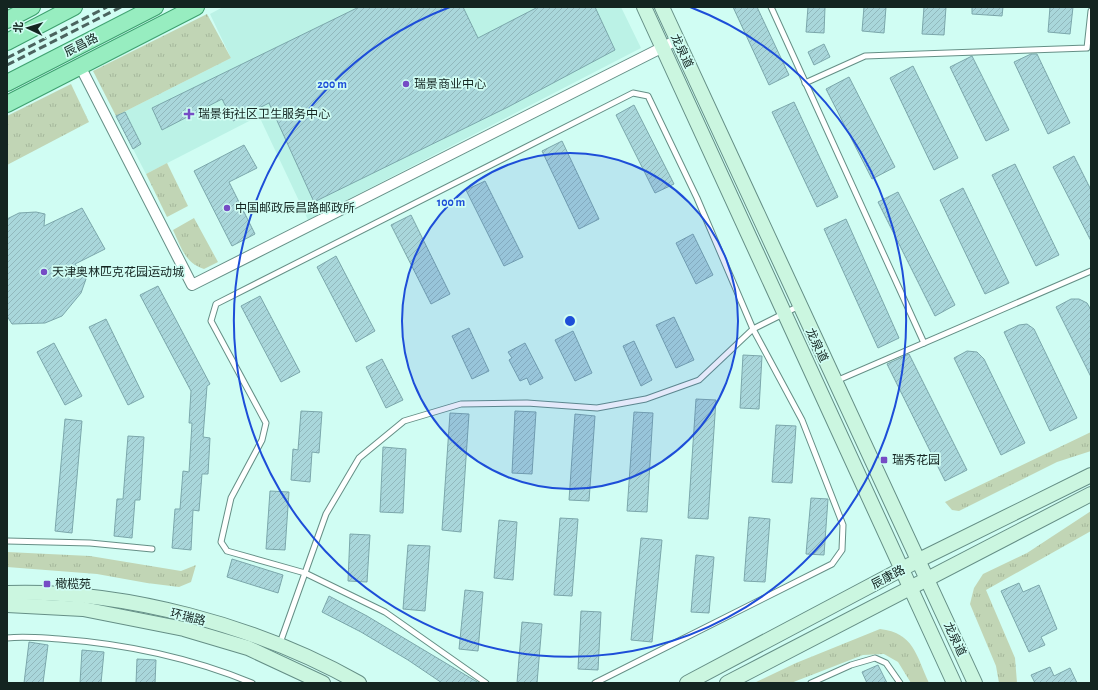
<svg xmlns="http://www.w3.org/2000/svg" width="1098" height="690" font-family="'Alegreya Sans','Noto Sans SC',sans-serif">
	<defs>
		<pattern id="grass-tufts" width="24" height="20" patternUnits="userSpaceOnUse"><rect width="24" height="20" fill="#c1d5b5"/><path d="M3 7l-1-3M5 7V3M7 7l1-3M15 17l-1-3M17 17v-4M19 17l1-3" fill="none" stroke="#a5b79b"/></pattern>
		<pattern id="building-hatch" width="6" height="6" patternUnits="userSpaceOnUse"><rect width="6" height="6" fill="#a9d7db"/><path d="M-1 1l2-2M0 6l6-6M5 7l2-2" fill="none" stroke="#91b8bc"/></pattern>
	</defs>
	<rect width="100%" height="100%" fill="#d0fdf3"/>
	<polygon fill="#bbf2e6" points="223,7 621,7 641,48 308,220 259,116 146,174 116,116 231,58 210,14"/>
	<g fill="url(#grass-tufts)">
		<polygon points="207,14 231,58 116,116 93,71"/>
		<polygon points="71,84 89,122 7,165 7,116"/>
		<polygon points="167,163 188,206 167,217 146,174"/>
		<path d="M194,218L218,262L204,269C185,263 181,247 173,230Z"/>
		<polygon points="1091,432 1091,451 1057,462 959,511 952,510 945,502"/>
		<polygon points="1091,511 1091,531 986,590 1015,658 1017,683 999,683 996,666 970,604 974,588 983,574 1027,553"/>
		<polygon points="7,552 90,556 181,571 196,565 191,582 179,587 147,583 97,574 7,567"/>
		<path d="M880,629C914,633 916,655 929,683H911L898,662L884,654L863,655L791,683H754L796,663Z"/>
	</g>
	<g fill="url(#building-hatch)" stroke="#7ba7ab">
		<polygon points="359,7 463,7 478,38 538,7 595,7 615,50 508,107 314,202 269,103 233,121 222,99 162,130 152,108"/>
		<polygon points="733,7 757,7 789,75 769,85"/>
		<polygon points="808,7 825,7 824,33 806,32"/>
		<polygon points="864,7 886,7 884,33 862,31"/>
		<polygon points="924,7 946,7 944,35 922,34"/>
		<polygon points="972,7 1003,7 1002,16 972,14"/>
		<polygon points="1050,7 1073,7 1070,34 1048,32"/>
		<polygon points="824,44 830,57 814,65 808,52"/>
		<polygon points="1031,54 1037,54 1070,123 1048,134 1014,62"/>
		<polygon points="972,56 1009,130 986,141 950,67"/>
		<polygon points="913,66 958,158 934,170 890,78"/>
		<polygon points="849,77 895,167 872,179 826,89"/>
		<polygon points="794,102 838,197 817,207 772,112"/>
		<polygon points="634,105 674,184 655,193 616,115"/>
		<polygon points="125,112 141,144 133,149 116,116"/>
		<polygon points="562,141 599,219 579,229 542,151"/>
		<polygon points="244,145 257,168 229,182 255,234 232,246 194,171"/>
		<polygon points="1074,156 1091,190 1091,241 1053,167"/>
		<polygon points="1015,164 1059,255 1036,266 992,175"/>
		<polygon points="485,181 523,257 504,266 466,190"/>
		<polygon points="963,188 1009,283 985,294 940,200"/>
		<polygon points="898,192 955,305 935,316 878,202"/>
		<polygon points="82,208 105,249 75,264 86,279 81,293 62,316 45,323 12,324 7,316 7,219 19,213 36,212 45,214 44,226"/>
		<polygon points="411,215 450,294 431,304 391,225"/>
		<polygon points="846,219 899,338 878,348 824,229"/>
		<polygon points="693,234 713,275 696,284 676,243"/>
		<polygon points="336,256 375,331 356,342 317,267"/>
		<polygon points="158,286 210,384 207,386 203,437 210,438 208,474 202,474 199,511 193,510 191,550 172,548 175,509 180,509 183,471 189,472 192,423 189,423 191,391 140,295"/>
		<polygon points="260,296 300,372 281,382 241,306"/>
		<polygon points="1071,299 1079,299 1087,303 1091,310 1091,377 1056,307"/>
		<polygon points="674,317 694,360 676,368 656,325"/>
		<polygon points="106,319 144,397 128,405 89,327"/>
		<polygon points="1027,324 1034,329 1077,418 1050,431 1004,332 1019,325"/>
		<polygon points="469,328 489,371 472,379 452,336"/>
		<polygon points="573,331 592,373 575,381 555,340"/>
		<polygon points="634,341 652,380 641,386 623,346"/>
		<polygon points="54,343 82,396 65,405 37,352"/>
		<polygon points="525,343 543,378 530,385 527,378 520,381 509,360 512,358 508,352"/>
		<polygon points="967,351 977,352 984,359 1025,443 1001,455 954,358"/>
		<polygon points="909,354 967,470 945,481 887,364"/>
		<polygon points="743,355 762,356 759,409 740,408"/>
		<polygon points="382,359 403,400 386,408 366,367"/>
		<polygon points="696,399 716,400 708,519 688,518"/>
		<polygon points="301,411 322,412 319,453 312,452 310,482 291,480 293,449 298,450"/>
		<polygon points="515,411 536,412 532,474 512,473"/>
		<polygon points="634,412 653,413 647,512 627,511"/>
		<polygon points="450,413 469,414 461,532 442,530"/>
		<polygon points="575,414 595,416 589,501 569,500"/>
		<polygon points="65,419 82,421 72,533 55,531"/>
		<polygon points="776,425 796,426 792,483 772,482"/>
		<polygon points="128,436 144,437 140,500 135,500 132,538 114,536 117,499 123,499"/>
		<polygon points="383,447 406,449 403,513 380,512"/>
		<polygon points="270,491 289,492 285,550 266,549"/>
		<polygon points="811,498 828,499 824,555 806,554"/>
		<polygon points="749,517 770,519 765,582 744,581"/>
		<polygon points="560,518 578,519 572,596 554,595"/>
		<polygon points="499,520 517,522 513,580 494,578"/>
		<polygon points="350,534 370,535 367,582 348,581"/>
		<polygon points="641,538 662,540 652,642 631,640"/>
		<polygon points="408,545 430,546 425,611 403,609"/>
		<polygon points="696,555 714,557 709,613 691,612"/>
		<polygon points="232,559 283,575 278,593 227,577"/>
		<polygon points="1019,583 1023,592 1039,585 1057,629 1041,637 1045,645 1029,652 1001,591"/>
		<polygon points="465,590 483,592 478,651 459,649"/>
		<polygon points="329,596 367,616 479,683 442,683 408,660 361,632 322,612"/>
		<polygon points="581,611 601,612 598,670 578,669"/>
		<polygon points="522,622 542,624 537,683 517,683"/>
		<polygon points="29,642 48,645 43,683 24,683"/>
		<polygon points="82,650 104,652 101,683 80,683"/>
		<polygon points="137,659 156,660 155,683 136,683"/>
		<polygon points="878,665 887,683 867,683 862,672"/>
		<polygon points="1050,667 1054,676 1070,668 1077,683 1035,683 1031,675"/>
	</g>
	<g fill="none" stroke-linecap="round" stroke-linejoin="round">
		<defs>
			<g id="lane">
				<polyline points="771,7 924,343"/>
				<polyline points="805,83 865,56 1087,48 1091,11"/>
				<polyline points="836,381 1091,271"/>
				<polyline points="7,541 90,543 152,549"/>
				<path d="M7,638C24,636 42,638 59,639C127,644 189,657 252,683"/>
				<polyline points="280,643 326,514 359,458 404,421 461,404 527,403 597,408 646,399 699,380 753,329 799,306"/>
				<polyline points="486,683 385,612 305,573 227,551 221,542 231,498 262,440 266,423 211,321 216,304 633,93 648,96 697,198 753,329 802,420 843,525 842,550 832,564 595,683"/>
				<polyline points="811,683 851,665 875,658 886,663 900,683"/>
			</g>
			<polyline id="street" points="80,66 192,285 677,40"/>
			<g id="secondary">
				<polyline points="644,7 954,683"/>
				<polyline points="662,7 975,683"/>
				<path d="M7,593C123,589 258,626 359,683"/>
				<polyline points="7,605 83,609 184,629 248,648 323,683"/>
				<polyline points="687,683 919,560 1091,475"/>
				<polyline points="727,683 1091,494"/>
			</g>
			<g id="primary">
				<polyline points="7,20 32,7"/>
				<polyline points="7,42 74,7"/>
				<polyline points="7,83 155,7"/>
				<polyline points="7,104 196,7"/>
			</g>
		</defs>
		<use href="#lane" stroke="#658f86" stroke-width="7"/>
		<use href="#street" stroke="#658f86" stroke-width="12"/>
		<use href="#secondary" stroke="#658f86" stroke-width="16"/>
		<use href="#primary" stroke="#3c9f6d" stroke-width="18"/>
		<use href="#lane" stroke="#fff" stroke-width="5"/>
		<use href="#street" stroke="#fff" stroke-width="10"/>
		<use href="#secondary" stroke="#cbf6e0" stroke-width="14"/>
		<use href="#primary" stroke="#97edc0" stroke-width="16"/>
		<g stroke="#4b645f" stroke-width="3" stroke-dasharray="8 4" stroke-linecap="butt">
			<polyline points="7,58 107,7"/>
			<polyline points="7,65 121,7"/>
		</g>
	</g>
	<circle cx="570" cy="321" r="168" fill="#1d4ed8" fill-opacity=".12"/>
	<g fill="none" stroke="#1d4ed8" stroke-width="2">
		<circle cx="570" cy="321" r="168"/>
		<path d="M690 7A336 336 0 1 1 450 7"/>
	</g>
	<g fill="#764cc5" stroke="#d0fdf3" stroke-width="1.5">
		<circle cx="406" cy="84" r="4"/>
		<path d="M187 108h4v4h4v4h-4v4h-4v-4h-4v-4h4z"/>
		<circle cx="227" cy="208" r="4"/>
		<circle cx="44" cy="272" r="4"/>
		<rect x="880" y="456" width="8" height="8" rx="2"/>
		<rect x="43" y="580" width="8" height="8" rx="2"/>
	</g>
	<g text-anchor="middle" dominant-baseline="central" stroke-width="3.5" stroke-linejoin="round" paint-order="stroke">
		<g font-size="12" fill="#142521" stroke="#d0fdf3">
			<text transform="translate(81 45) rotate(-27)">辰昌路</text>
			<text transform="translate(682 51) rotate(65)">龙泉道</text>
			<text transform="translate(817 345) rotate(65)">龙泉道</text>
			<text transform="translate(888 577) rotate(-28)">辰康路</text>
			<text transform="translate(188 617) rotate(14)">环瑞路</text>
			<text transform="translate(955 639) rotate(65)">龙泉道</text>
		</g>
		<g font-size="12" fill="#142521" stroke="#d0fdf3" text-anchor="start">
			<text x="414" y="84">瑞景商业中心</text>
			<text x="198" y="114">瑞景街社区卫生服务中心</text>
			<text x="235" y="208">中国邮政辰昌路邮政所</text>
			<text x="52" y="272">天津奥林匹克花园运动城</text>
			<text x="892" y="460">瑞秀花园</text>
			<text x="55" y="584">橄榄苑</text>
		</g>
	</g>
	<circle cx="570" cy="321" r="6" fill="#1d4ed8" stroke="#d0fdf3" stroke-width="2"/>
	<g font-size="12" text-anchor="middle" font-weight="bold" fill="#1d4ed8" stroke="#d0fdf3" stroke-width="3.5" stroke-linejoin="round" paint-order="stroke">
		<text x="332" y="88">200 m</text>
		<text x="451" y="206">100 m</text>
	</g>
	<rect width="1098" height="690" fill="none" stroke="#142521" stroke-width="16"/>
	<g transform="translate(28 28) rotate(274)" stroke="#d0fdf3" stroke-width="3" paint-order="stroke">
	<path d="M0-3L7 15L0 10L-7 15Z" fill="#142521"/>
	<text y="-6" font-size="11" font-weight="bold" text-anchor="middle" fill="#142521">北</text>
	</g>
</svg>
